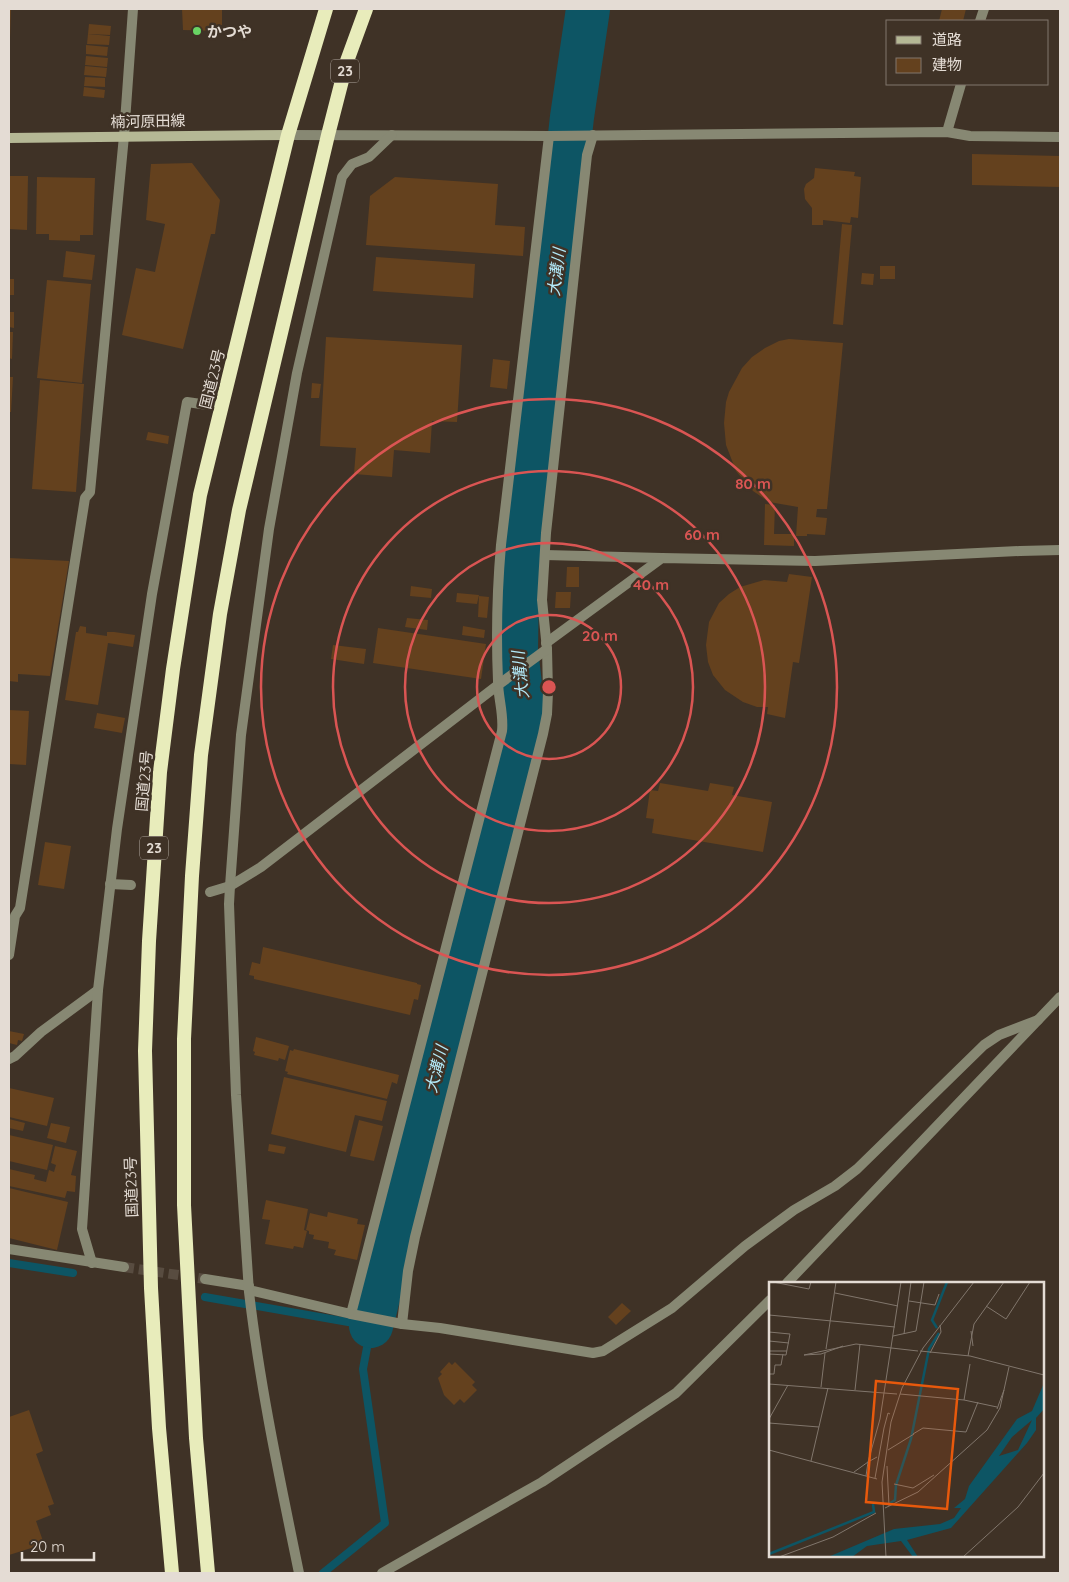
<svg xmlns="http://www.w3.org/2000/svg" width="1069" height="1582" font-family="Quicksand,'Noto Sans JP',sans-serif">
	<rect width="100%" height="100%" fill="#3f3226"/>
	<g fill="none" stroke-linecap="round" stroke-linejoin="round">
		<g stroke="#0d5564" stroke-width="8">
			<polyline points="9,1263 73,1273"/>
			<polyline points="205,1297 371,1326 363,1369 385,1523 323,1573"/>
		</g>
		<polyline stroke="#0d5564" stroke-width="44" points="371,1326 443,1034 517,747 523,710 516,650 517,589 538,424 572,117 588,9"/>
	</g>
	<g fill="#64411e">
		<polygon points="9,9 11,9 10,38 9,38"/>
		<polygon points="182,9 222,9 222,25 216,25 216,31 183,30"/>
		<polygon points="942,9 966,9 963,21 939,21"/>
		<polygon points="89,24 111,26 110,35 88,34"/>
		<polygon points="88,34 110,36 109,45 87,44"/>
		<polygon points="86,45 108,47 107,56 86,54"/>
		<polygon points="86,56 108,58 107,67 85,65"/>
		<polygon points="85,66 107,68 106,77 84,75"/>
		<polygon points="85,77 105,78 105,87 84,86"/>
		<polygon points="84,87 105,90 104,98 83,96"/>
		<polygon points="972,154 1060,156 1060,187 972,185"/>
		<polygon points="192,163 220,200 215,234 211,234 183,349 122,335 136,268 155,272 165,224 146,220 151,164"/>
		<polygon points="815,168 855,172 854,176 861,177 858,218 851,217 850,223 823,220 823,225 812,225 812,208 805,199 804,189 806,184 814,178"/>
		<polygon points="9,176 28,176 27,230 9,229"/>
		<polygon points="37,177 95,178 93,235 80,235 80,241 49,240 49,234 36,234"/>
		<polygon points="395,177 498,184 495,225 525,227 523,256 366,245 370,196"/>
		<polygon points="842,224 852,225 843,325 833,324"/>
		<polygon points="66,251 95,255 92,280 63,277"/>
		<polygon points="376,257 475,264 473,298 373,291"/>
		<rect x="880" y="266" width="15" height="13"/>
		<polygon points="862,273 874,274 873,285 861,284"/>
		<rect x="9" y="279" width="5" height="16"/>
		<polygon points="47,280 91,284 82,383 37,378"/>
		<polygon points="9,312 14,312 14,328 9,327"/>
		<polygon points="9,332 13,332 12,359 9,358"/>
		<polygon points="326,337 462,345 457,422 432,421 430,453 394,450 392,477 354,474 356,448 320,446"/>
		<polygon points="789,339 843,343 827,509 817,509 816,517 827,518 825,535 807,534 807,536 796,536 798,507 769,502 753,491 736,471 726,445 724,423 726,402 729,392 742,368 752,357 765,348 779,341"/>
		<polygon points="493,359 510,361 507,389 490,387"/>
		<polygon points="9,377 13,377 11,412 9,412"/>
		<polygon points="40,380 84,384 76,492 32,489"/>
		<polygon points="312,383 321,384 319,398 311,398"/>
		<polygon points="148,432 169,436 168,444 146,440"/>
		<polygon points="765,504 775,505 774,534 794,534 794,546 764,545"/>
		<polygon points="9,558 69,561 50,676 18,674 18,682 9,681"/>
		<polygon points="567,567 579,567 579,587 566,587"/>
		<polygon points="789,574 812,577 799,663 793,662 785,718 767,714 768,707 757,707 743,702 725,690 713,675 708,662 706,645 709,622 719,603 729,594 740,587 764,580 787,582"/>
		<polygon points="411,586 432,589 431,598 410,596"/>
		<polygon points="556,592 571,592 570,608 555,608"/>
		<polygon points="457,593 479,595 477,604 456,602"/>
		<polygon points="479,596 489,597 487,618 478,617"/>
		<polygon points="407,618 428,620 427,630 405,627"/>
		<polygon points="80,626 86,627 86,633 107,636 107,632 114,632 135,635 133,647 108,643 98,705 65,700 76,632 78,632"/>
		<polygon points="463,626 485,630 484,638 462,635"/>
		<polygon points="378,628 486,644 481,679 373,663"/>
		<polygon points="333,645 366,649 364,664 331,659"/>
		<polygon points="9,710 29,711 26,765 9,764"/>
		<polygon points="97,713 125,718 122,733 94,728"/>
		<polygon points="660,783 708,791 710,783 734,787 732,795 772,802 763,852 652,833 654,819 646,818 650,790 658,791"/>
		<polygon points="45,842 71,846 64,889 38,885"/>
		<polygon points="263,947 417,983 417,984 421,985 418,1000 414,999 410,1015 254,979 254,976 249,975 252,962 260,964"/>
		<polygon points="9,1031 24,1034 22,1041 18,1040 17,1045 9,1043"/>
		<polygon points="256,1037 289,1046 285,1060 279,1058 278,1061 254,1055 255,1052 253,1051"/>
		<polygon points="294,1049 399,1075 397,1084 392,1082 387,1099 287,1074 288,1072 285,1071 290,1050 293,1051"/>
		<polygon points="284,1077 387,1101 382,1121 355,1115 346,1152 271,1134"/>
		<polygon points="9,1088 54,1098 47,1126 9,1117"/>
		<polygon points="9,1119 25,1123 23,1131 9,1128"/>
		<polygon points="359,1120 383,1126 374,1161 350,1156"/>
		<polygon points="51,1123 70,1127 66,1143 47,1138"/>
		<polygon points="9,1135 53,1145 47,1170 9,1161"/>
		<polygon points="269,1144 286,1147 284,1154 268,1151"/>
		<polygon points="55,1146 77,1151 71,1175 76,1176 75,1192 67,1191 65,1198 9,1186 9,1169 35,1175 34,1179 46,1182 49,1170 54,1172 56,1165 51,1163"/>
		<polygon points="9,1188 68,1202 57,1250 9,1238"/>
		<polygon points="266,1200 308,1209 304,1230 307,1231 303,1248 294,1246 293,1249 265,1244 270,1220 262,1219"/>
		<polygon points="328,1212 358,1219 357,1224 365,1225 357,1260 334,1255 336,1250 328,1248 329,1242 313,1239 314,1235 309,1234 309,1231 306,1230 310,1213 327,1217"/>
		<polygon points="622,1303 631,1311 616,1325 608,1317"/>
		<polygon points="449,1362 452,1365 455,1362 475,1382 472,1385 477,1390 464,1403 460,1399 454,1405 444,1395 438,1378 442,1374 440,1372"/>
		<polygon points="29,1410 43,1451 36,1454 54,1504 48,1506 51,1515 36,1521 44,1544 9,1555 9,1417"/>
	</g>
	<g fill="none" stroke-linecap="round" stroke-linejoin="round">
		<polyline stroke="#584c40" stroke-width="10" stroke-dasharray="10 5" stroke-linecap="butt" points="124,1267 205,1279"/>
		<g stroke="#878873" stroke-width="10">
			<polyline points="980,21 984,9"/>
			<polyline points="947,132 961,84"/>
			<polyline points="545,555 662,558"/>
			<polyline points="110,884 131,885"/>
			<polyline points="210,892 230,886"/>
			<path d="M249,1290L351,1314L502,731C504,714 498,698 498,681C496,635 497,591 501,545L549,136"/>
			<polyline points="402,1324 408,1271 415,1237 543,734 547,714 548,692 547,649 542,600 546,533 587,155 593,135"/>
		</g>
		<g stroke="#878873" stroke-width="10">
			<polyline points="288,135 549,136 947,132 970,136 1060,137"/>
			<polyline points="546,643 662,558 815,561 1020,551 1060,550"/>
			<polyline points="230,886 261,867 498,685 547,649"/>
			<polyline points="9,955 15,916 20,908 85,498 90,492 124,136 133,9"/>
			<polyline points="9,1059 15,1056 41,1032 98,990"/>
			<polyline points="9,1249 124,1267"/>
			<polyline points="92,1263 82,1229 98,990 117,829 152,594 187,402 222,407"/>
			<polyline points="205,1279 249,1286"/>
			<polyline points="787,1283 1060,997"/>
			<polyline points="351,1314 402,1324 440,1328 593,1353 603,1351 672,1308 745,1246 794,1210 835,1186 857,1169 984,1045 999,1035 1038,1020"/>
			<path d="M299,1573C280,1480 260,1387 249,1292L236,1095L229,904L230,886L241,735L269,529L297,373L342,177L352,164L369,157L392,135"/>
			<polyline points="382,1573 542,1482 676,1393 770,1300"/>
		</g>
		<polyline stroke="#b5b895" stroke-width="10" points="9,138 288,135"/>
		<g stroke="#e8ecbb" stroke-width="14">
			<polyline points="172,1573 159,1428 151,1288 145,1051 149,941 160,772 173,669 200,495 288,135 326,9"/>
			<polyline points="208,1573 196,1438 184,1205 184,1039 192,876 201,755 220,614 239,510 328,135 347,61 366,9"/>
		</g>
	</g>
	<g fill="none" stroke="#da5553" stroke-width="2.5">
		<circle cx="549" cy="687" r="72"/>
		<circle cx="549" cy="687" r="144"/>
		<circle cx="549" cy="687" r="216"/>
		<circle cx="549" cy="687" r="288"/>
	</g>
	<circle fill="#69d464" stroke="#3f3226" stroke-width="2" cx="197" cy="31" r="5"/>
	<g text-anchor="middle" dominant-baseline="central" stroke-width="5" stroke-linejoin="round" paint-order="stroke">
		<g fill="#3f3226" stroke="#b2a9a0" stroke-width="1">
			<rect x="331" y="59.5" width="28" height="23" rx="4"/>
			<rect x="140" y="836.5" width="28" height="23" rx="4"/>
		</g>
		<g font-size="14" font-weight="bold" fill="#e4dcd4">
			<text x="345" y="71">23</text>
			<text x="154" y="848">23</text>
		</g>
		<g font-size="15" font-weight="bold" fill="#e4dcd4" stroke="#3f3226" text-anchor="start">
			<text x="207" y="31">かつや</text>
		</g>
		<g font-size="15" fill="#e4dcd4" stroke="#3f3226">
			<text transform="translate(148 121) rotate(-1)">楠河原田線</text>
			<text transform="translate(212 379) rotate(-76)">国道23号</text>
			<text transform="translate(144 781) rotate(-85)">国道23号</text>
			<text transform="translate(131 1187) rotate(-92)">国道23号</text>
		</g>
		<g font-size="16" font-style="italic" fill="#b3eaf9" stroke="#3f3226">
			<text transform="translate(556 272) rotate(-83)">大溝川</text>
			<text transform="translate(520 675) rotate(-96)">大溝川</text>
			<text transform="translate(436 1069) rotate(-76)">大溝川</text>
		</g>
	</g>
	<g transform="translate(769 1282)">
		<rect width="275" height="275" fill="#3f3226"/>
		<path d="M275,101V127L267,136V148L258,161L182,246L138,258L149,275H144L132,259L98,264L83,275H59L125,247L171,242L185,236L192,226H185L196,217L200,204L248,137L263,129ZM263,138L249,168L230,174L243,155Z" fill="#0d5564" fill-rule="evenodd"/>
		<path fill="none" stroke="#0d5564" stroke-width="2.5" d="M168,46L163,38L178,0M127,203L142,157L160,67L170,51M121,221L126,218L127,203M0,272L105,230L104,222"/>
		<path fill="none" stroke="#81766c" stroke-width="1" d="M4,0L40,7L42,0M66,11L129,24M140,19L166,23L170,12M217,24L237,37L261,0M0,33L126,45M202,49L204,64M0,50L21,52L17,73L0,72M135,52L142,0M124,54L147,49L155,0M0,59L20,61M57,67L67,0M0,69H18M151,69L201,74L275,93M161,71L172,50L171,43M35,73L87,62L149,69M35,73L52,72L74,64M199,74L205,42L235,0M0,92H5L6,83H12L14,72M0,102L128,112M52,105L56,71M86,108L91,62M131,112L195,118L228,125M195,118L201,82M228,127L235,108M0,137L19,103M0,141L50,145M144,152L154,146L197,150L209,120M0,168L108,197M119,168L145,152M42,179L59,106M118,184L120,224M85,190L99,180L111,137L132,0M97,194L99,180L108,175M106,196L115,146L119,131L121,132M125,202L144,206L165,193M116,226L149,210L218,148L231,126L240,85M10,275L64,255L107,231M117,275L113,200L122,140L133,106L154,66L205,0M194,275L249,225L275,191"/>
		<path fill="#e8590c" fill-opacity="0.15" stroke="#e8590c" stroke-width="2.5" d="M107,99L189,107L178,227L97,220Z"/>
		<rect width="275" height="275" fill="none" stroke="#e4dcd4" stroke-width="2.5"/>
	</g>
	<circle cx="549" cy="687" r="8" fill="#da5553" stroke="#3f3226" stroke-width="2.5"/>
	<g font-size="15" text-anchor="middle" font-weight="bold" fill="#da5553" stroke="#3f3226" stroke-width="5" stroke-linejoin="round" paint-order="stroke">
		<text x="753" y="489">80 m</text>
		<text x="702" y="540">60 m</text>
		<text x="651" y="590">40 m</text>
		<text x="600" y="641">20 m</text>
	</g>
	<rect width="1069" height="1582" fill="none" stroke="#e4dcd4" stroke-width="20"/>
	<rect x="886" y="20" width="162" height="65" fill="#3f3226" stroke="#81766c"/>
	<rect x="896" y="36" width="25" height="8" fill="#b5b895" stroke="#81766c"/>
	<text x="932" y="45" font-size="15" fill="#e4dcd4">道路</text>
	<rect x="896" y="58" width="25" height="15" fill="#64411e" stroke="#81766c"/>
	<text x="932" y="70" font-size="15" fill="#e4dcd4">建物</text>
	<path d="M22 1552v8h72v-8" fill="none" stroke="#e4dcd4" stroke-width="2.5"/>
	<text x="30" y="1552" font-size="15" fill="#e4dcd4" stroke="#3f3226" stroke-width="4" paint-order="stroke">20 m</text>
</svg>
